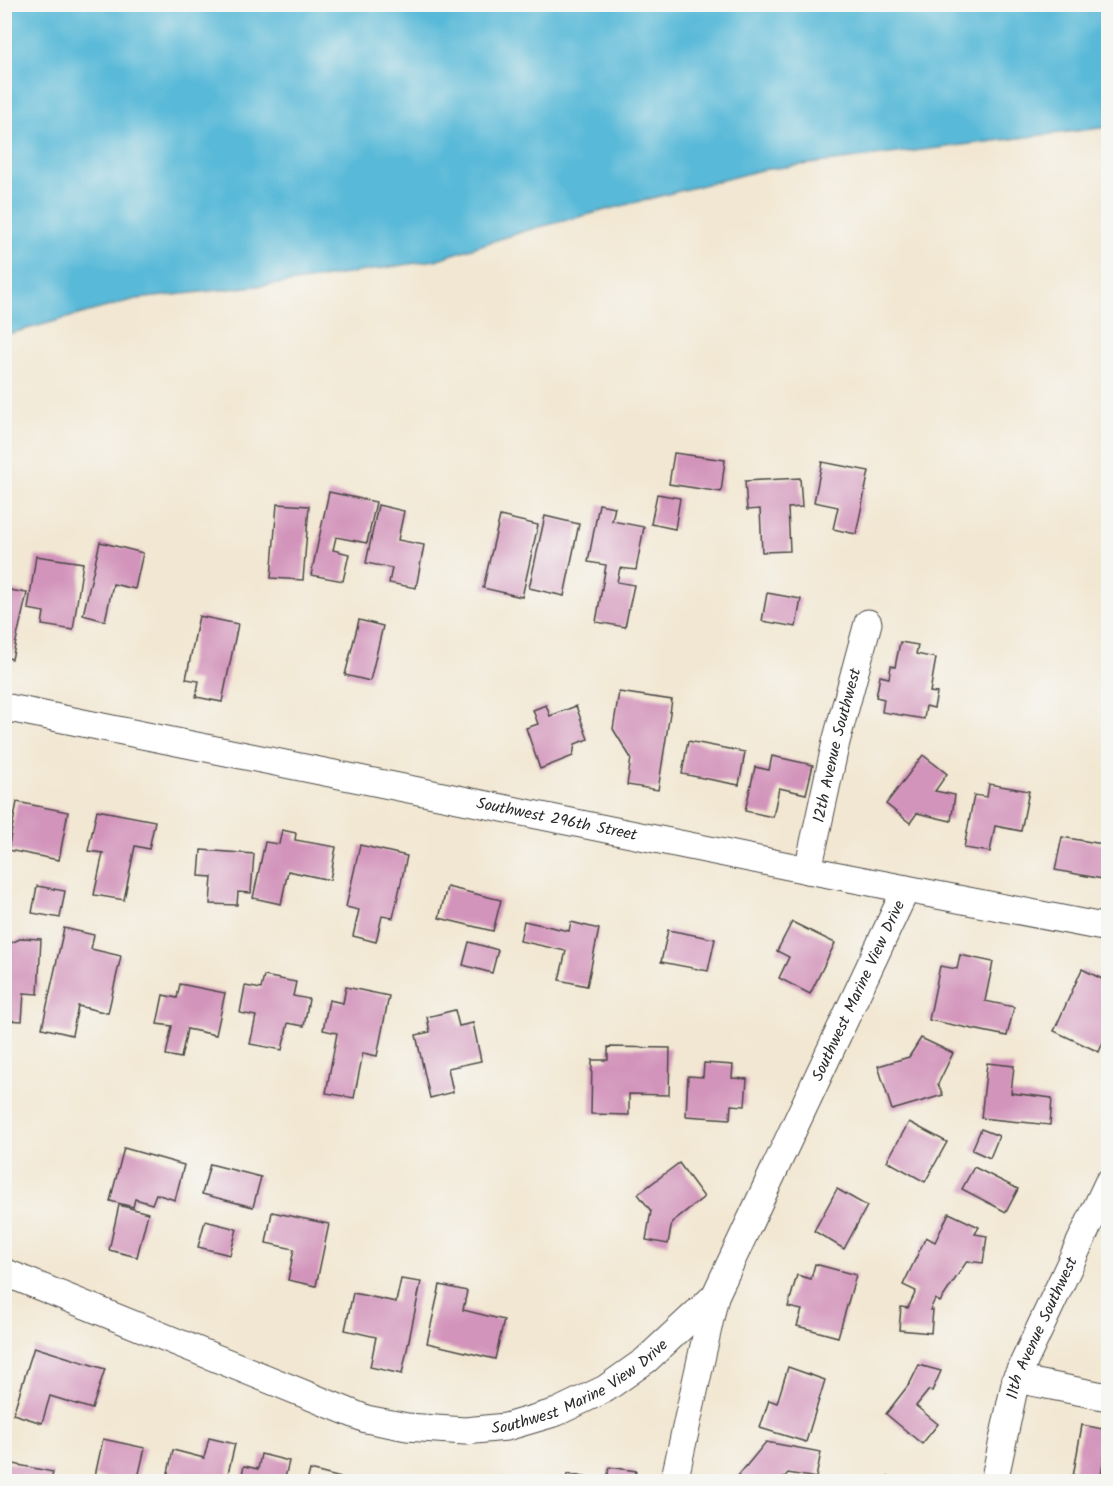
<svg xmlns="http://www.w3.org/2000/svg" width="1113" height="1486" font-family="Kalam,sans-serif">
	<rect width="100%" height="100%" fill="#f6f6f2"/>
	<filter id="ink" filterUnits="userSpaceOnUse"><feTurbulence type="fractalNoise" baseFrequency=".0167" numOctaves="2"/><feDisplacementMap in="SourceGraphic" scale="12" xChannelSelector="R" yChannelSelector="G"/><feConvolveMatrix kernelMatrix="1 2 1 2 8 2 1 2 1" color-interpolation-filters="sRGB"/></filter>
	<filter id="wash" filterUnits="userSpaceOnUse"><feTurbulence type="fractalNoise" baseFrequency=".008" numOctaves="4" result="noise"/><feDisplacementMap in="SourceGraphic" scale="24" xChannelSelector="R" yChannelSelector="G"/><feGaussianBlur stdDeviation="1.35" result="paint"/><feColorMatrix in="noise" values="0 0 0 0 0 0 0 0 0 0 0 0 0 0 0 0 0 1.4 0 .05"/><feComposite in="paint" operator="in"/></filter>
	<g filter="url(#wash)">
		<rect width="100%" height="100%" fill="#f2e7d2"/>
		<polygon fill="#59b9d8" stroke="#427282" stroke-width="1.5" points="5,4 1108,5 1108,127 761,170 528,230 435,260 295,282 136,299 5,335"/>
		<g id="blocks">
			<g fill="#d394bb">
				<polygon points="674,453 725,460 721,492 669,484"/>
				<polygon points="822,462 869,471 856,534 833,529 838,507 814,502"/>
				<polygon points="800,478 802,507 788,508 790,551 762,552 760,509 747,510 745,481"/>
				<polygon points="329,492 376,502 367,543 336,537 333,550 349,554 343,581 311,575"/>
				<polygon points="657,494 680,498 675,529 651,524"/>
				<polygon points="277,504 309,506 303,580 271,578"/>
				<polygon points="599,504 615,507 612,521 644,527 636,570 620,568 617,582 634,585 625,627 596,622 606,565 588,562"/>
				<polygon points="378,505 404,511 398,540 424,545 416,588 389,583 392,568 366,563"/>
				<polygon points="500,516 538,525 522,597 483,588"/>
				<polygon points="545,516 579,524 564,596 529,588"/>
				<polygon points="100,542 143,553 135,589 113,584 105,621 83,615"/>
				<polygon points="36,556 83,563 73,630 42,625 44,612 28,609"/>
				<polygon points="4,589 27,593 12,659 4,657"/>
				<polygon points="767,593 801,599 796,627 762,621"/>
				<polygon points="199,616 238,624 222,702 196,697 199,681 186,679"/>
				<polygon points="359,620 383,626 370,681 345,675"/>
				<polygon points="900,642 918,645 916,654 936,658 930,692 937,693 934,708 926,706 924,719 882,712 884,699 876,697 880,676 889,678 891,666 895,667"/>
				<polygon points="619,692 672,700 658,790 627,785 631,758 613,729"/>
				<polygon points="546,705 550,716 576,706 588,739 575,744 573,756 540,769 526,728 538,724 533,710"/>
				<polygon points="688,741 745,752 739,785 682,774"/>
				<polygon points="923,755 947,774 935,791 955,795 951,821 917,813 910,823 886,804"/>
				<polygon points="772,756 813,765 806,794 779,788 773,817 745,811 755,767 769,770"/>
				<polygon points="989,784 1029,791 1021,831 995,826 990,852 964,848 974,795 987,797"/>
				<polygon points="17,802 68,812 59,860 8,850"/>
				<polygon points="97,810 155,821 149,849 135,846 124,900 94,895 103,853 88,851"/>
				<polygon points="282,830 296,833 295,840 336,847 330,880 288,871 281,904 253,898 265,842 279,844"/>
				<polygon points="1062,837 1108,845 1108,880 1055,870"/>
				<polygon points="360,845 407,856 393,918 382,916 376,942 353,936 359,910 346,907"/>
				<polygon points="201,850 254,854 251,893 238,892 237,905 210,904 212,877 199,876"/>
				<polygon points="37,886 65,891 60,918 32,913"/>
				<polygon points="447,887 501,900 493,931 439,918"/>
				<polygon points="524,921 569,931 571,922 599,929 587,986 559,980 566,951 520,941"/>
				<polygon points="792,922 835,943 810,994 779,978 789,957 777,951"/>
				<polygon points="64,928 94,935 91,949 121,956 108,1013 78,1006 72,1035 42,1028"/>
				<polygon points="668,930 715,939 708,971 661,962"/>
				<polygon points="22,938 41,939 38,994 24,993 22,1021 4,1020 4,946"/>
				<polygon points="469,942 498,950 492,973 463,965"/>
				<polygon points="960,955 993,962 985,1001 1014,1007 1007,1036 929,1020 940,966 957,969"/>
				<polygon points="1082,969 1108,982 1108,1030 1099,1052 1054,1031"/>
				<polygon points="264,976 296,982 293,996 309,999 304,1026 288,1023 282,1050 250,1044 256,1016 240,1013 245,986 261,989"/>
				<polygon points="180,984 225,993 216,1035 187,1029 181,1058 166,1055 172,1026 157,1024 163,995 177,998"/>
				<polygon points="346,987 389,996 377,1056 363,1053 354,1098 326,1093 337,1033 323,1030 329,1000 343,1003"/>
				<polygon points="455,1010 459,1026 473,1023 481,1061 448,1068 453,1092 430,1098 416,1035 430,1032 427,1017"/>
				<polygon points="921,1038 953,1053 938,1084 943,1095 892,1110 878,1066 909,1057"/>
				<polygon points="608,1047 670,1048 669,1095 629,1094 629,1115 591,1114 592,1060 608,1060"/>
				<polygon points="704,1063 733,1065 732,1078 747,1079 745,1106 731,1105 730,1119 686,1116 688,1076 703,1077"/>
				<polygon points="987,1063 1014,1066 1011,1093 1052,1098 1050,1125 981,1118"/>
				<polygon points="909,1122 947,1142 925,1182 887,1161"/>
				<polygon points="981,1129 999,1136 990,1158 972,1150"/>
				<polygon points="124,1148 184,1165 175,1200 156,1194 152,1204 135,1199 133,1207 110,1201"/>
				<polygon points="679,1163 704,1197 672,1222 668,1244 646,1240 651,1211 638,1194"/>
				<polygon points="210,1164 261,1177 253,1207 202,1194"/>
				<polygon points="974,1167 1018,1189 1006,1212 962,1189"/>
				<polygon points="837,1189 867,1206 844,1249 814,1231"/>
				<polygon points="119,1205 148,1213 137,1257 109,1250"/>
				<polygon points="272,1212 329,1224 316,1286 288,1280 294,1249 266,1243"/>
				<polygon points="949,1213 979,1227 975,1234 987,1236 983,1263 967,1261 940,1302 935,1299 930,1310 933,1310 931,1333 899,1330 901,1307 908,1308 916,1291 903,1285 926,1237 935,1242"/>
				<polygon points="205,1221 237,1229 230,1255 198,1247"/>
				<polygon points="815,1264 856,1275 838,1337 797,1326 802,1310 788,1307 797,1275 811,1279"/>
				<polygon points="401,1279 421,1282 402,1374 370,1367 376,1337 345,1330 353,1293 396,1302"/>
				<polygon points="440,1285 467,1291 463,1310 504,1320 495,1359 427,1343"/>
				<polygon points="34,1347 105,1369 92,1409 50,1396 42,1423 13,1414"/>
				<polygon points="919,1365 941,1371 932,1391 929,1390 916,1406 938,1424 922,1444 886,1414 910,1383"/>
				<polygon points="788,1367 825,1380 806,1442 760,1428 769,1400 777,1403"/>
				<polygon points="1082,1425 1108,1430 1108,1459 1104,1458 1100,1482 1072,1482"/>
				<polygon points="209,1438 235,1444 226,1482 166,1482 173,1450 204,1458"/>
				<polygon points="103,1439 145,1448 137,1482 119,1482 95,1476"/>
				<polygon points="766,1442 821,1452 816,1478 788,1473 780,1482 733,1482"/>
				<polygon points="261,1454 289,1461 284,1482 240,1482 244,1466 258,1469"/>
				<polygon points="4,1462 53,1472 51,1482 4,1482"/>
				<polygon points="609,1467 636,1471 634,1482 607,1482"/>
				<polygon points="310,1470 353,1481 353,1482 307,1482"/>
				<polygon points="567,1474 602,1480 602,1482 566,1482"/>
				<polygon points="888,1476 907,1481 907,1482 887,1482"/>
			</g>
		</g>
	</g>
	<g filter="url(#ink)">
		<use href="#blocks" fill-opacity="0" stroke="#494744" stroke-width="1.5"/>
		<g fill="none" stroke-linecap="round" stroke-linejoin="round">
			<defs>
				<g id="minor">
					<path id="s1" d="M4,707L808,870L1108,928"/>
					<path id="s2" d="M808,870L836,742L868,623"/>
					<path id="s3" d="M4,1272L366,1419L407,1427L465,1431L506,1427L557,1412L605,1389L646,1360L715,1296L906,889"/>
					<polyline points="1016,1379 1108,1397"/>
					<polyline points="674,1482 715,1296"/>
					<path id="s4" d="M994,1482L1016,1379L1108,1183"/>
				</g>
			</defs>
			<use href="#minor" stroke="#494744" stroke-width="29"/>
			<use href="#minor" stroke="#fff" stroke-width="27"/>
		</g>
	</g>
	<g text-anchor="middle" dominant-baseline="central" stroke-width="4.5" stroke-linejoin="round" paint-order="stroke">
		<g font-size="16" fill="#2b2b2b" stroke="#f6f6f2">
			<text stroke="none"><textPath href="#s2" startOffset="128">12th Avenue Southwest</textPath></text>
			<text stroke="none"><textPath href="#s1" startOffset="564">Southwest 296th Street</textPath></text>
			<text stroke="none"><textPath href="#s3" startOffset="1120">Southwest Marine View Drive</textPath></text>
			<text stroke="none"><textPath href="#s4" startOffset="162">11th Avenue Southwest</textPath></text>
			<text stroke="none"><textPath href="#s3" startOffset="616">Southwest Marine View Drive</textPath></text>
		</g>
	</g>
	<rect width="1113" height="1486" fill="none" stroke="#f6f6f2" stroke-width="24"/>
</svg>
